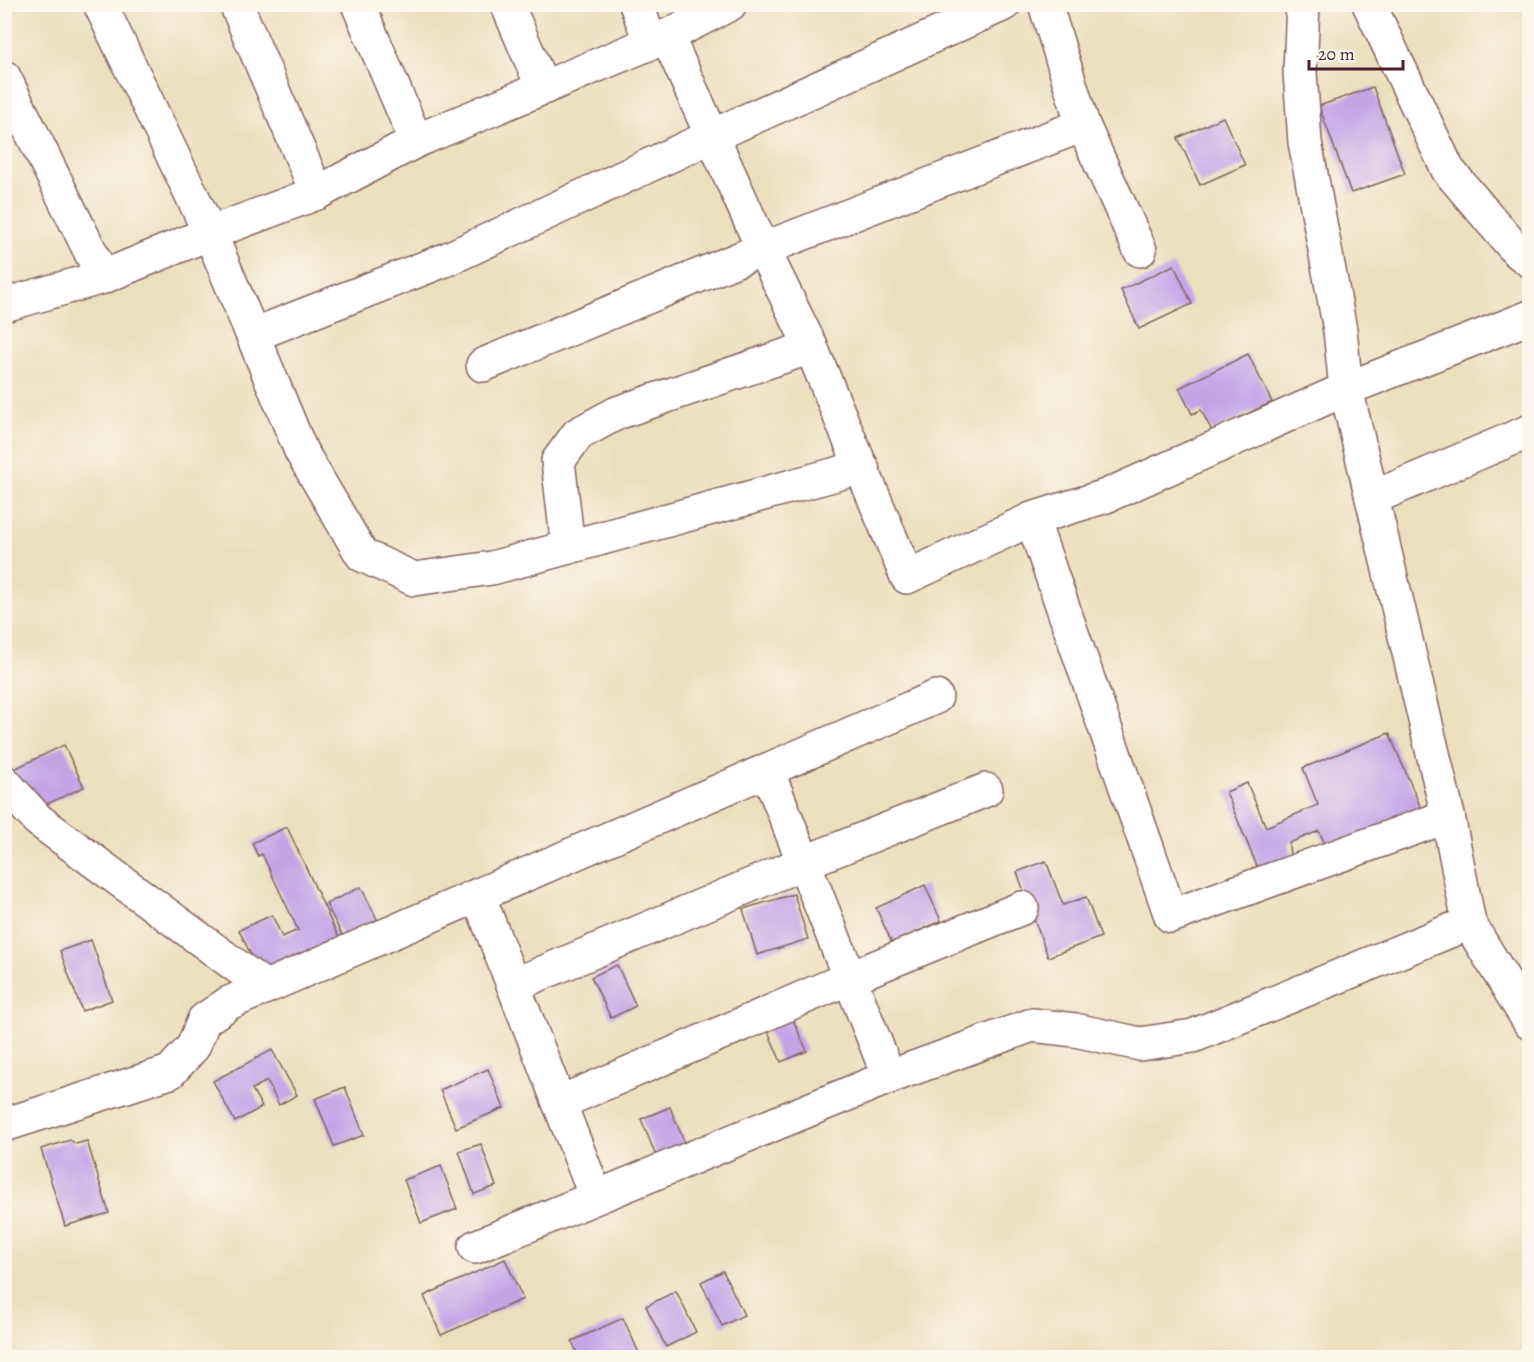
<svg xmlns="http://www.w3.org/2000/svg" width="1534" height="1362" font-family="Alegreya,serif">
	<rect width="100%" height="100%" fill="#fbf7ec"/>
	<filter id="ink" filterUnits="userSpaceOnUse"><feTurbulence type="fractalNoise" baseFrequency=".0167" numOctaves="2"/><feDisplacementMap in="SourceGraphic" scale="12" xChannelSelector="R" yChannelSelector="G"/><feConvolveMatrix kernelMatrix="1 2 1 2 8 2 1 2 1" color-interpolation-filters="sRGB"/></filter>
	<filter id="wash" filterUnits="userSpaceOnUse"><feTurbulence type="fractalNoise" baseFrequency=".008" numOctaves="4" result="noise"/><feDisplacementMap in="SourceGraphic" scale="24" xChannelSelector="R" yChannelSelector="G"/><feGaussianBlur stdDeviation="1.35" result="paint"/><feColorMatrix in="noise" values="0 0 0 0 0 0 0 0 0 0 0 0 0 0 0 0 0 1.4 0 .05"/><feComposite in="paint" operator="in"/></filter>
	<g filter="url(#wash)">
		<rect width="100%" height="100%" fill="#ecdfbe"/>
		<g id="blocks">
			<g fill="#c4a3e6">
				<polygon points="1373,87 1405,174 1351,193 1319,106"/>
				<polygon points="1223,117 1245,165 1200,185 1178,138"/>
				<polygon points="1174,265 1192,304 1139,329 1121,290"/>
				<polygon points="1248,354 1272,402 1212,431 1201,410 1192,414 1179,388"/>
				<polygon points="1389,733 1426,820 1329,854 1319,831 1289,843 1290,859 1259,871 1226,792 1247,783 1266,827 1318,805 1303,768"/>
				<polygon points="64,745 84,787 32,811 12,770"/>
				<polygon points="287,827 343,947 265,984 239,930 272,915 282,937 298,930 262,854 258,856 252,843"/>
				<polygon points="1046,861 1063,905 1086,897 1101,937 1048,957 1017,872"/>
				<polygon points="925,885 941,921 892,943 876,908"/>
				<polygon points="361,887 380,925 346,942 326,904"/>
				<polygon points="794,894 808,939 757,955 743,909"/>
				<polygon points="91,940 112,1000 82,1011 60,951"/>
				<polygon points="617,965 636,1006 611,1018 591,977"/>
				<polygon points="792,1018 807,1051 781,1062 767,1029"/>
				<polygon points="272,1050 297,1095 279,1105 267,1081 252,1089 262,1107 235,1122 213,1081"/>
				<polygon points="488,1069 504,1108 456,1128 440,1090"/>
				<polygon points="345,1087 364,1135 334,1146 315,1099"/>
				<polygon points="670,1107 688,1151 659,1163 641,1119"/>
				<polygon points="70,1140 76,1144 87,1141 109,1213 65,1226 41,1149"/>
				<polygon points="481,1144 496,1186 474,1194 459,1151"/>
				<polygon points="441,1166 457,1209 421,1223 404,1180"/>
				<polygon points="505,1259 523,1299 441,1335 424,1296"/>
				<polygon points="723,1271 744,1315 722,1326 701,1282"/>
				<polygon points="676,1291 696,1332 666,1347 646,1306"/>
				<polygon points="623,1318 640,1355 634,1358 579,1358 572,1341"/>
			</g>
		</g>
	</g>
	<g filter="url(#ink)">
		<use href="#blocks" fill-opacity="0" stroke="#83625e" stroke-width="1.5"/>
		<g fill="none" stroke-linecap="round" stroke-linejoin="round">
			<defs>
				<g id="minor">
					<polyline points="100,4 210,233 301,451 362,555 414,579 492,568 862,467"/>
					<polyline points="236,4 317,193"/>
					<polyline points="358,4 416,141 667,36 763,249 811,347 907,577 1032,519 1171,916 1448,816 1469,923 1530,1023"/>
					<polyline points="507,4 543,88"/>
					<polyline points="636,4 651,43"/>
					<polyline points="1045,4 1083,125 1140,250"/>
					<polyline points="1303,4 1300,72 1305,142 1340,330 1346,389 1448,816"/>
					<polyline points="1369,4 1448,170 1517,251 1530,261"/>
					<polyline points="667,36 730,4"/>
					<polyline points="4,77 103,277"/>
					<polyline points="4,305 103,277 210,233 317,193 416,141"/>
					<polyline points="253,335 450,258 712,136 1004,4"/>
					<polyline points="483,365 763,249 1083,125"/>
					<polyline points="1372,498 1530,431"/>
					<polyline points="1032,519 1106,496 1346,389 1530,317"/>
					<polyline points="568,547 558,461 578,434 617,413 811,347"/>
					<polyline points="767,770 889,1077"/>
					<polyline points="4,782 38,820 265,987"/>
					<polyline points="478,895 596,1197"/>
					<polyline points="514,985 803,863 986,790"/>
					<polyline points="559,1103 849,978 1022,908"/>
					<polyline points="4,1125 170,1072 193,1047 204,1020 229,1003 936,697"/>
					<polyline points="475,1247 889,1077 1032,1025 1075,1030 1140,1044 1193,1036 1469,923"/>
				</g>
			</defs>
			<use href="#minor" stroke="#83625e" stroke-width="36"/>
			<use href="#minor" stroke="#fff" stroke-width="33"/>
		</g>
	</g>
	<rect width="1534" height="1362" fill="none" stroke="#fbf7ec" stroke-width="24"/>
	<path d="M1309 60v9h94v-9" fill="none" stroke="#4a1f2b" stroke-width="3"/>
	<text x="1318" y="60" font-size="18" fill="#4a1f2b" stroke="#fbf7ec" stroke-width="4.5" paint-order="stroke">20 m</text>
</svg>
